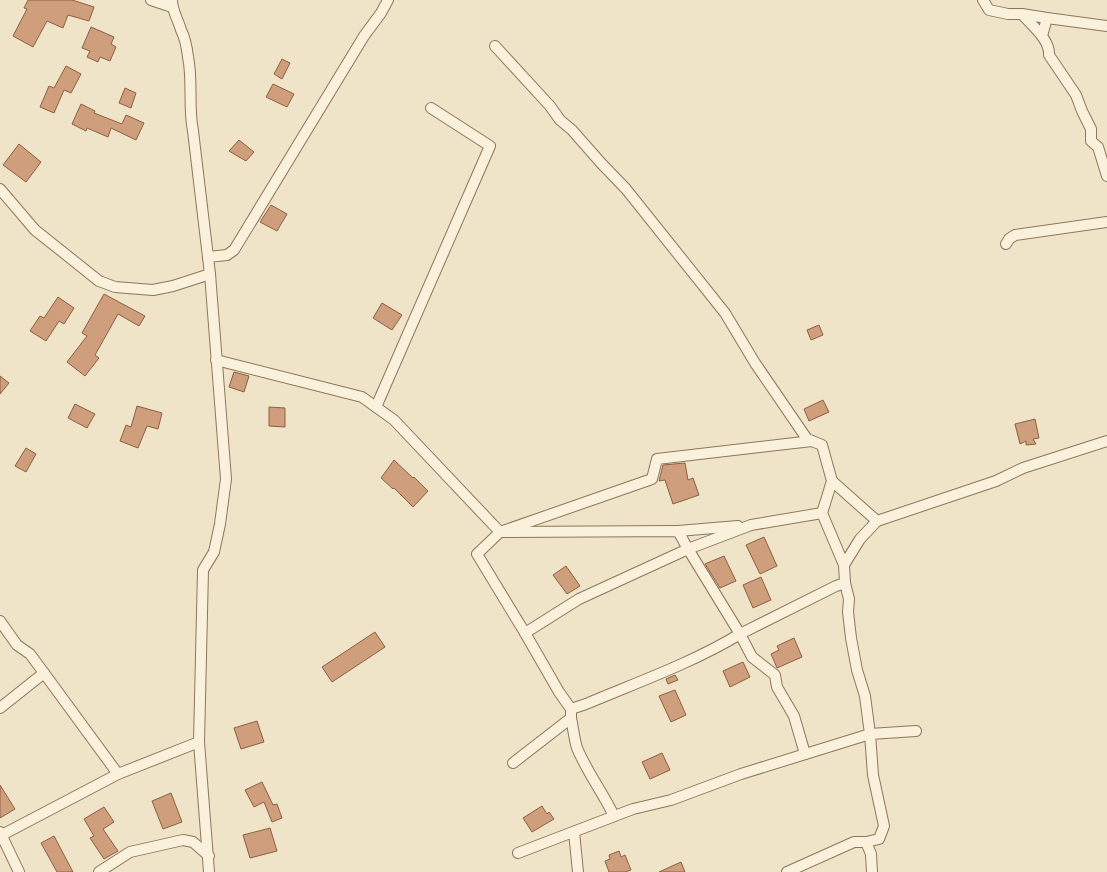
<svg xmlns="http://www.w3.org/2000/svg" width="1107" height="872" font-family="Lora,serif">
	<rect width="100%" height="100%" fill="#f0e4c8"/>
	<g fill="#cf9f7d" stroke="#8d5f41">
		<polygon points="28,0 72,0 94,7 89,21 68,15 63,28 47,21 33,47 13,36 27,9 24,8"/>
		<polygon points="91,27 114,37 111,44 116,47 110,61 100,57 98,62 87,57 90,51 82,48"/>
		<polygon points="282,59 290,63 282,79 274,74"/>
		<polygon points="66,66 81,74 71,93 64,90 54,113 40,107 49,86 54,88"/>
		<polygon points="273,84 294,94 287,107 266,97"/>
		<polygon points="125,88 136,93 131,108 119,103"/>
		<polygon points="81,104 95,111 94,113 122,124 126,115 144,123 136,140 111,128 108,137 87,128 86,131 72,124"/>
		<polygon points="239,140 254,152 246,161 229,151"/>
		<polygon points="19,144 41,162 26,182 3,165"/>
		<polygon points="271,205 287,214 277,231 260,222"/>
		<polygon points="104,294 145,316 139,326 118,314 95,355 99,358 85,376 67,362 87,336 82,333"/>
		<polygon points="58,297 74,308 64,324 59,321 46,341 30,331 40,316 44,318"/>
		<polygon points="382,303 402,315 392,330 373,318"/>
		<polygon points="819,325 823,335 811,340 807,330"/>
		<polygon points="234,372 249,376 244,392 229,387"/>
		<polygon points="0,376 9,383 0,394"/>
		<polygon points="823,400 829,412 809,421 804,409"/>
		<polygon points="75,404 95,414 87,428 68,418"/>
		<polygon points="137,406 162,413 158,429 147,426 138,448 120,441 126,425 131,427"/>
		<polygon points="269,407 285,408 285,427 269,426"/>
		<polygon points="1035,419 1039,438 1033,439 1036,444 1026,445 1026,441 1020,444 1015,424"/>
		<polygon points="26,448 36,454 26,472 15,466"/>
		<polygon points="394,460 413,478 414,477 428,491 413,507 394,488 393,489 381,478"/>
		<polygon points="685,463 688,480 693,478 699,495 673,504 665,480 659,481 663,465"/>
		<polygon points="764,537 777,566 760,574 746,545"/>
		<polygon points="724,556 736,581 720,588 705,564"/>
		<polygon points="566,566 580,586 567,594 553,575"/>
		<polygon points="761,577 771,600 753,608 743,585"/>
		<polygon points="375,632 385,647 332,682 322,667"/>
		<polygon points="794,638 802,657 777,668 771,654 779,650 777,646"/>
		<polygon points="743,662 750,677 730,687 723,671"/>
		<polygon points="675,675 678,680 668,684 666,679"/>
		<polygon points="675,690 686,715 671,722 659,696"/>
		<polygon points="257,721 264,742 241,749 234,728"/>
		<polygon points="662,753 670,770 650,779 642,762"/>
		<polygon points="262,782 273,805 277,804 282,818 272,822 264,802 254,807 245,790"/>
		<polygon points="0,785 15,809 0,818"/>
		<polygon points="171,793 182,822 163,829 152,801"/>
		<polygon points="542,806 547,814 549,812 554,819 532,832 523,818"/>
		<polygon points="104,807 114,822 103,829 118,851 104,859 90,838 94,836 84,819"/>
		<polygon points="270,828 277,851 250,858 243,835"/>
		<polygon points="54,836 73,872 57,872 41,843"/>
		<polygon points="619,851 621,857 625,855 631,870 625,872 609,872 605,861 610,859 609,855"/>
		<polygon points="681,862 685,872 659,872"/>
	</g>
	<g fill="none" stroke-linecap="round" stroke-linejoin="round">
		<defs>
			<g id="minor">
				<polyline points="151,0 172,7"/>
				<path d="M172,0C172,11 178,19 181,30C185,38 187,48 188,57C193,81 188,106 193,131L210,274L226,479L220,524L214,552L203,570L199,742L209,872"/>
				<polyline points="983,0 989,10 1008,14 1022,14"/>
				<polyline points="1047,18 1107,26"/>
				<path d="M1042,36L1047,18L1022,14C1031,25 1050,39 1049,55L1076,95L1082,111L1091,129V141L1098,147L1107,176"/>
				<polyline points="495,46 550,106 560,120 572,130 601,163 626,189 725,313 755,363 807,439 822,445 832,481 822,513 844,565 845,583"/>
				<polyline points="0,189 35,230 99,281 115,287 153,290 173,286 210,274"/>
				<polyline points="1006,244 1009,239 1015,235 1107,222"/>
				<polyline points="208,257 227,255 234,250 364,36 381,13 388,0"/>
				<polyline points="216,360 362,397 394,420 500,532 652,479 657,459 812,441"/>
				<polyline points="376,407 490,146 431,108"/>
				<polyline points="832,481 877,521 996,481 1023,468 1107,441"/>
				<polyline points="678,531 738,526"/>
				<polyline points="844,565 860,539 877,521"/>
				<polyline points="0,621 17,645 30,654 44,673"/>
				<polyline points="525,633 477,554 500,532 678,531 688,549 751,525 822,513"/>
				<polyline points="0,708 44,673 118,774"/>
				<path d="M571,718V709L586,704C638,682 692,663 740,634L752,657L775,675L777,687L794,716L805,754"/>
				<path d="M513,763L571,718C573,727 574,738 577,748C587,772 603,793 614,816"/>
				<polyline points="0,832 19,872"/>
				<polyline points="574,832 578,872"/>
				<polyline points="0,836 118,774 199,742"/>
				<polyline points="866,842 879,839 884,826 873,775 870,734 916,731"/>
				<polyline points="518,853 633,809 671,800 741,774 870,734 865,696 857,670 851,638 848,612 849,599 845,583 836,586 740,634 688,549 579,599 525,633 559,692 571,709"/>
				<polyline points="99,872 130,852 183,840 193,842 209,856"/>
				<polyline points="787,872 854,842 866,842 871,854 872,872"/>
			</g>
		</defs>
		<use href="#minor" stroke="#8d765c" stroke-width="12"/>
		<use href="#minor" stroke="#faf1dc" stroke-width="10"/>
	</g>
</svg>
